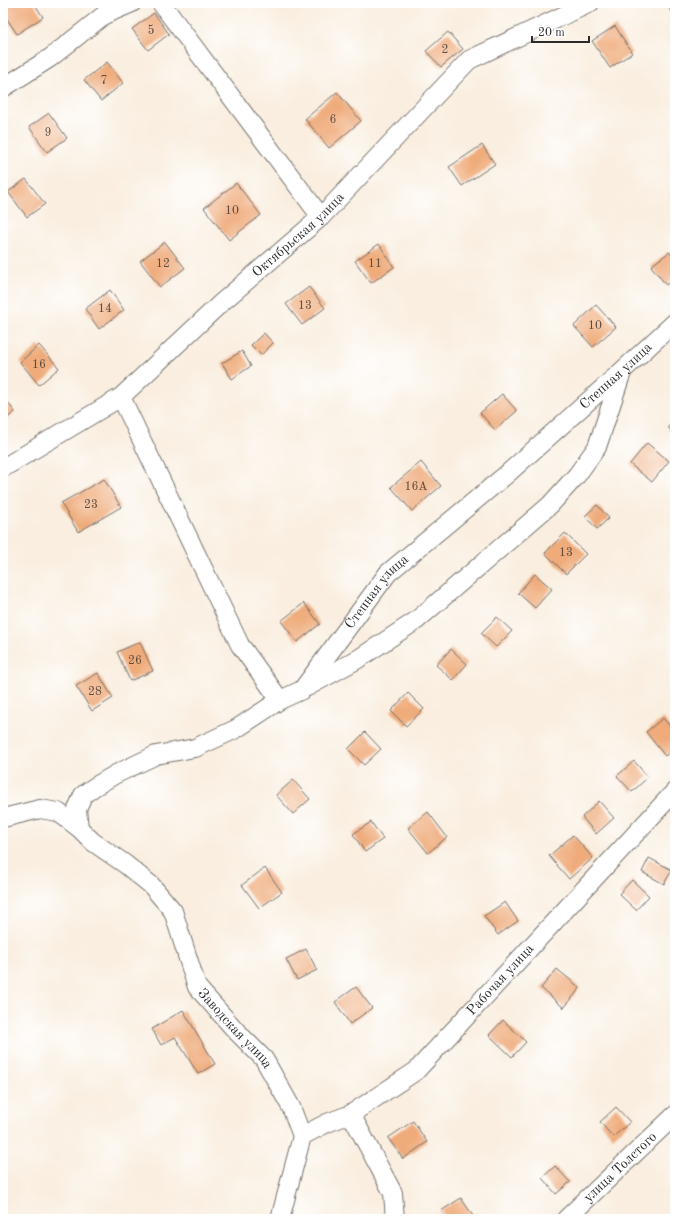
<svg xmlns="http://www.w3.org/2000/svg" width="678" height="1222" font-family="'Old Standard TT',serif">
	<rect width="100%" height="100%" fill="#fff"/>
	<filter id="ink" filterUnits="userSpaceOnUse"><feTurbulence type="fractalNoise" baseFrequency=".025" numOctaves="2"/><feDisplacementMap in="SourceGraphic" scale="8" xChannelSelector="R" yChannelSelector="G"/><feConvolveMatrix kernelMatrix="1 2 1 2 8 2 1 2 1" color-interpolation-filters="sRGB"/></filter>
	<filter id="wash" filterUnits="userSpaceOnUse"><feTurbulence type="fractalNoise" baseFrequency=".012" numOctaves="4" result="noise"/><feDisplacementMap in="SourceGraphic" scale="16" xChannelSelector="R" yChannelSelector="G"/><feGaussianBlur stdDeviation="0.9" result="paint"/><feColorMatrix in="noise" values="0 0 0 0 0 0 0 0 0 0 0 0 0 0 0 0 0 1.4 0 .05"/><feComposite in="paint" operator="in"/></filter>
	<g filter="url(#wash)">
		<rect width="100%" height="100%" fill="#f9eedf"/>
		<g id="blocks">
			<g fill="#efab7a">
				<polygon points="3,3 34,3 43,17 17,34 3,13"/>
				<polygon points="665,3 675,3 675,16"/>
				<polygon points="154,13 169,34 148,50 132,29"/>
				<polygon points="615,26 632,53 610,68 592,41"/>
				<polygon points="448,32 463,49 441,67 426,51"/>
				<polygon points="107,62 123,83 101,101 84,80"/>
				<polygon points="337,92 361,121 329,148 305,119"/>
				<polygon points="49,113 67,138 47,152 29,127"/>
				<polygon points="482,145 495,164 462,186 449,167"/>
				<polygon points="26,179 45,204 27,217 8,192"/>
				<polygon points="236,183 261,215 229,240 204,208"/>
				<polygon points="165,242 185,268 160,287 140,261"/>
				<polygon points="379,244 394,267 371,283 355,261"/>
				<polygon points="669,252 675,259 675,277 666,285 651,266"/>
				<polygon points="309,287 325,308 302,325 286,304"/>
				<polygon points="110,290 124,310 99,329 85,309"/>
				<polygon points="596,305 616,327 593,347 574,326"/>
				<polygon points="264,333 273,343 261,355 251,345"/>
				<polygon points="39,345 59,368 39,385 20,362"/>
				<polygon points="242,351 251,366 232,379 222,363"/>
				<polygon points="502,394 517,411 495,430 480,413"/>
				<polygon points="3,396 15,412 3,421"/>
				<polygon points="675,421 675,436 668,427"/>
				<polygon points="647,443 669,461 652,482 630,464"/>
				<polygon points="421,462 441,486 412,511 391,487"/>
				<polygon points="104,479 121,507 78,532 61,503"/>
				<polygon points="597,505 609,518 597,529 585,516"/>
				<polygon points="565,533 586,554 566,574 545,553"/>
				<polygon points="535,574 552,589 535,608 518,593"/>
				<polygon points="304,603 320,624 297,642 281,621"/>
				<polygon points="497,617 512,631 496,647 481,633"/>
				<polygon points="140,642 153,671 130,681 117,652"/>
				<polygon points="451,649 467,664 453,680 436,665"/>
				<polygon points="98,673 113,698 92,711 76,686"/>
				<polygon points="408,693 424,709 406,726 391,711"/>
				<polygon points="663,718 675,732 675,748 665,756 646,732"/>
				<polygon points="365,732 381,749 364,765 348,749"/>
				<polygon points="634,761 648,777 632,792 617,776"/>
				<polygon points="293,780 310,799 293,814 276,795"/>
				<polygon points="599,801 614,818 596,834 582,817"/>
				<polygon points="428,812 447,837 428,853 408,828"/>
				<polygon points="371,822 383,839 365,852 353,834"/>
				<polygon points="573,835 593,858 569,879 549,856"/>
				<polygon points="649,858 672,870 664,884 642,872"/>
				<polygon points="265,868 282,892 259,908 242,885"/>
				<polygon points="632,880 649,896 636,910 619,894"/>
				<polygon points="505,902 518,921 498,935 484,916"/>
				<polygon points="306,949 317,970 297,980 286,959"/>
				<polygon points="557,969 580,988 564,1008 541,988"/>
				<polygon points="356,987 372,1008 350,1024 335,1002"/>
				<polygon points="183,1010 215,1064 198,1074 175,1037 161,1045 152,1029"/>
				<polygon points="503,1020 526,1042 512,1057 489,1035"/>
				<polygon points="616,1107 630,1122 613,1137 600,1122"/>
				<polygon points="413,1121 427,1142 403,1159 388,1138"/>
				<polygon points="555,1166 570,1182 556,1194 542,1178"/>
				<polygon points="461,1198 475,1219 447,1219 441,1211"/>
			</g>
		</g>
	</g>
	<g filter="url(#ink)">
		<use href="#blocks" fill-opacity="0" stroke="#736f6a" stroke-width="1"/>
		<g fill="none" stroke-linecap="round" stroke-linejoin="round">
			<defs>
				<g id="minor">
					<polyline points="161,3 321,217"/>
					<polyline points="3,88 50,58 104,15 132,3"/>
					<polyline points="121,397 240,645 280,700"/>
					<path id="s1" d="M3,468L121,397L221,303L321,217L469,60L590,3"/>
					<polyline points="307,687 358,659 417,620 550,505 577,475 597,447 622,372"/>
					<path id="s2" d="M3,818L40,809L58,812L79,828L93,842L125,864L151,885L173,911L197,987L238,1033L264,1059L291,1107L302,1136L280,1219"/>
					<path id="s3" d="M79,828L77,809L83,795L94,787L116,774L156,755L195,748L236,729L280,700L302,690L388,573L507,474L622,371L675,322"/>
					<polyline points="351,1114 393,1193 395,1219"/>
					<path id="s4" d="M302,1136L327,1123L351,1114L416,1071L675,791"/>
					<path id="s5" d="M566,1219L675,1115"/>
				</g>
			</defs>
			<use href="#minor" stroke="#736f6a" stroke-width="20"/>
			<use href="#minor" stroke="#fff" stroke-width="18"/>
		</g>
	</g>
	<g text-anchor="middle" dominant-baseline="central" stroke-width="3" stroke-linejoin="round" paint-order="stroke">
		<g font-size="12" fill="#5c4b3f">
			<text x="151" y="31">5</text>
			<text x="445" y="50">2</text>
			<text x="104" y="81">7</text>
			<text x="333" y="120">6</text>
			<text x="48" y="133">9</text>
			<text x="232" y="211">10</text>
			<text x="163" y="264">12</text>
			<text x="375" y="264">11</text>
			<text x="305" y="306">13</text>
			<text x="105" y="309">14</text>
			<text x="595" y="326">10</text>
			<text x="39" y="365">16</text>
			<text x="416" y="487">16А</text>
			<text x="91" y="505">23</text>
			<text x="566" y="553">13</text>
			<text x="135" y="661">26</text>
			<text x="95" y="692">28</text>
		</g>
		<g font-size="14" fill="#2b2b2b" stroke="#fff">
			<text stroke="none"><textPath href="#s1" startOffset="378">Октябрьская улица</textPath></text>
			<text stroke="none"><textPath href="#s3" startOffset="726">Степная улица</textPath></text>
			<text stroke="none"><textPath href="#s3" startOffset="403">Степная улица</textPath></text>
			<text stroke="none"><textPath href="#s4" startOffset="256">Рабочая улица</textPath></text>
			<text stroke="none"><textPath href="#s2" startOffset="345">Заводская улица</textPath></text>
			<text stroke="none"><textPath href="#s5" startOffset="75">улица Толстого</textPath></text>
		</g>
	</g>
	<rect width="678" height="1222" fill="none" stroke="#fff" stroke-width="16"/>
	<path d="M532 36v6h57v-6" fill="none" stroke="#2b2b2b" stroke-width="2"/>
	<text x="538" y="36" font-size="12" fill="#2b2b2b" stroke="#ffffff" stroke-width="3" paint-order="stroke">20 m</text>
</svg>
